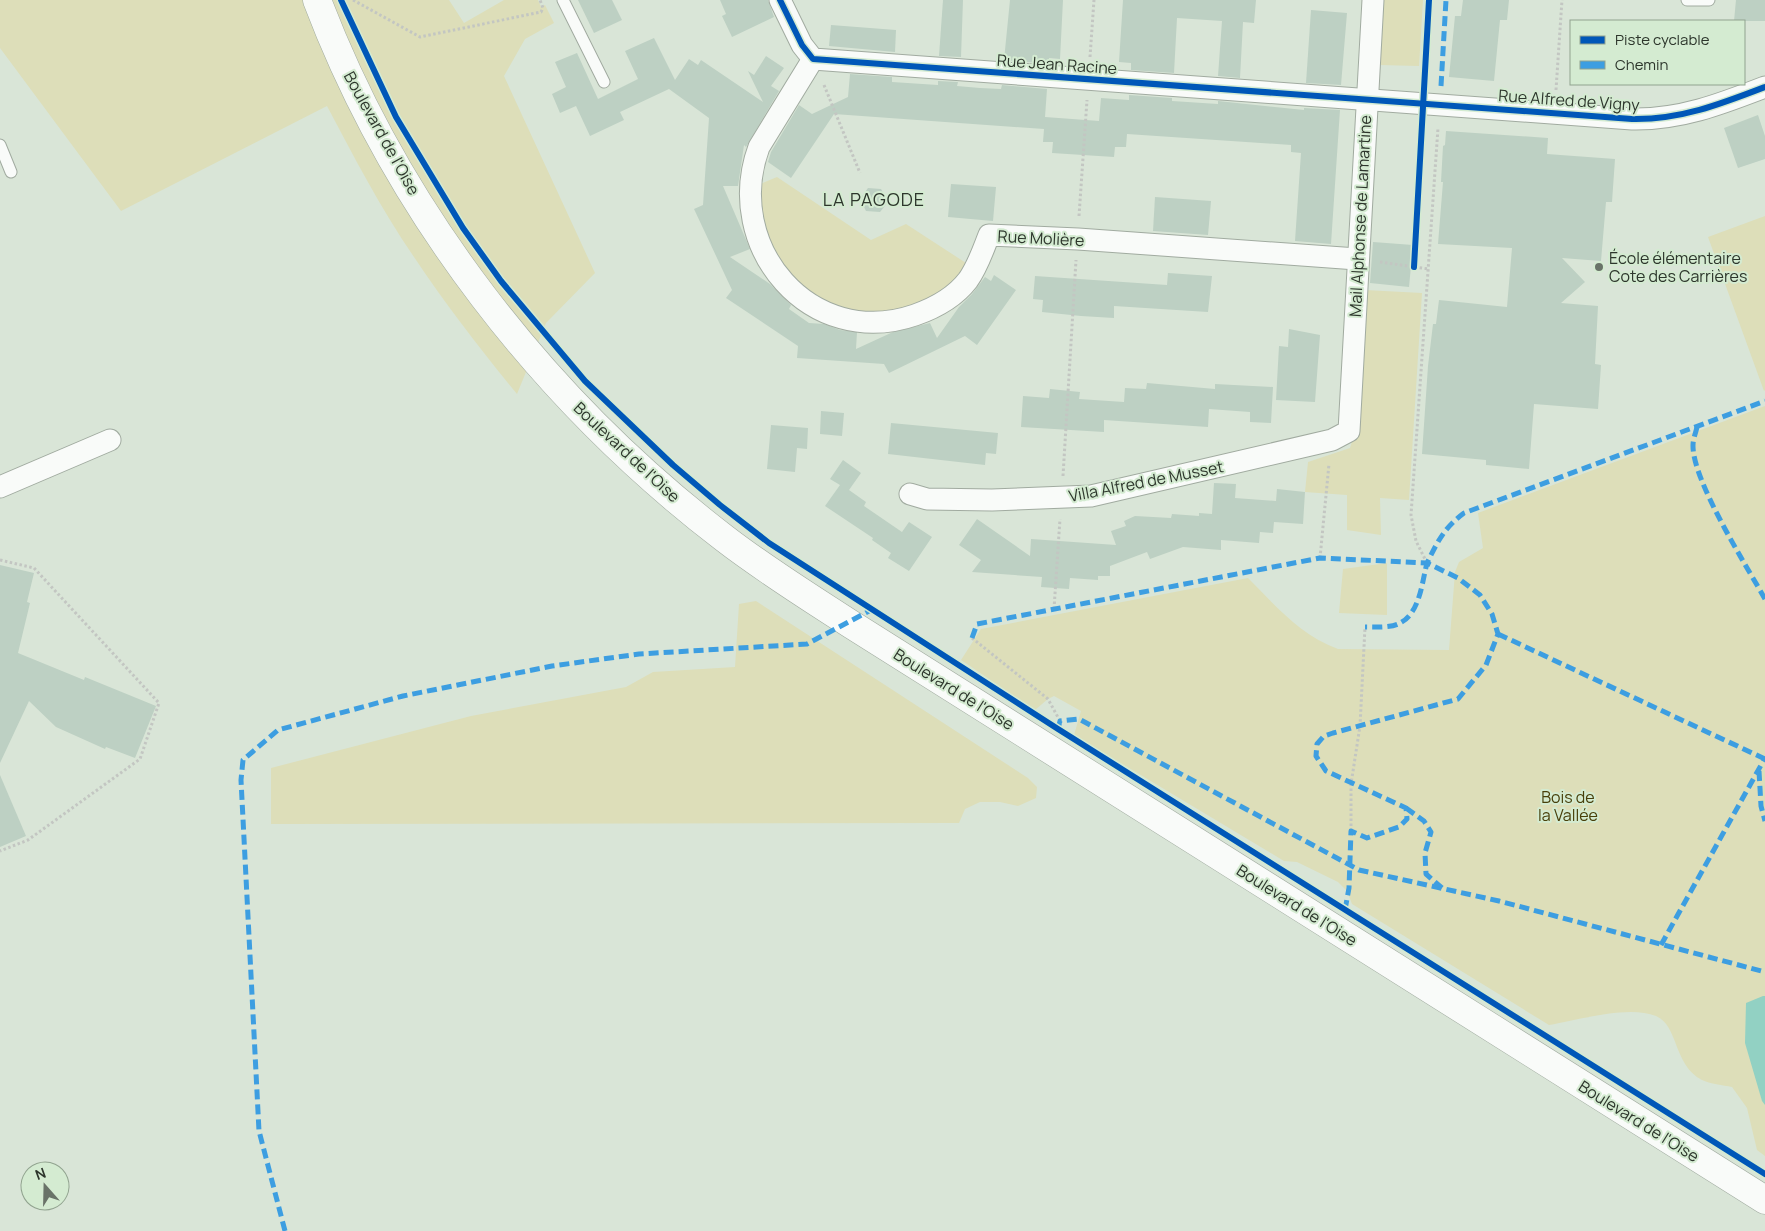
<svg xmlns="http://www.w3.org/2000/svg" width="1765" height="1231" font-family="Manrope,sans-serif">
	<rect width="100%" height="100%" fill="#d9e5d7"/>
	<g fill="#dddeb9">
		<path d="M0,0H449L464,23L504,0H538L541,7L545,5L554,23L525,39L504,76L595,273L546,323L517,394C481,350 446,305 414,257C381,209 354,157 327,106L121,211L0,48Z"/>
		<polygon points="1383,0 1423,0 1419,66 1379,65"/>
		<polygon points="777,177 871,240 906,224 966,263 959,279 946,290 900,312 846,312 798,286 765,236 758,185"/>
		<polygon points="1765,216 1765,390 1764,391 1708,237"/>
		<polygon points="1365,290 1422,293 1409,500 1380,498 1381,535 1347,530 1347,495 1305,492 1308,462 1350,448 1354,435"/>
		<path d="M1765,406V1156L1757,1150L1747,1108L1732,1087C1723,1085 1710,1084 1702,1080C1673,1065 1679,1026 1656,1016C1628,1005 1579,1020 1549,1025L1352,904L1347,891L1338,882L1297,862L1284,861L1074,735L1081,711L1054,696L1048,699L1035,710L961,660L981,629L1248,578C1276,606 1300,635 1338,649L1449,650L1455,572L1459,562L1483,548L1478,513Z"/>
		<polygon points="1387,563 1387,615 1339,613 1343,569"/>
		<polygon points="756,601 1028,778 1037,787 1036,798 1018,806 1000,802 980,802 965,809 959,823 271,824 271,768 471,716 626,687 653,672 735,667 739,604"/>
	</g>
	<polygon fill="#92d1c3" points="1763,996 1765,996 1765,1105 1762,1101 1745,1043 1746,1003"/>
	<g fill="#bdd0c3">
		<polygon points="578,0 612,0 622,20 594,33"/>
		<polygon points="720,0 768,0 774,17 732,37 722,16 726,14"/>
		<polygon points="943,0 963,0 961,57 939,56"/>
		<polygon points="1010,0 1063,0 1060,59 1049,58 1049,64 1004,60"/>
		<polygon points="1123,0 1256,0 1254,23 1243,22 1240,78 1218,76 1222,21 1177,18 1174,73 1131,70 1131,63 1119,62"/>
		<polygon points="1463,0 1509,0 1507,20 1500,20 1494,81 1449,77 1455,16 1461,16"/>
		<polygon points="1736,0 1765,0 1765,21 1734,21"/>
		<polygon points="1311,10 1347,13 1341,85 1306,83"/>
		<polygon points="831,25 896,30 895,52 829,46"/>
		<polygon points="654,38 675,80 689,59 698,65 701,60 763,102 748,71 754,75 766,56 784,68 771,86 779,91 746,147 744,145 738,186 723,186 750,249 730,257 770,284 791,305 789,309 809,323 824,324 840,330 857,332 856,349 893,332 930,323 937,338 959,307 972,294 985,277 991,281 994,275 1016,290 977,345 965,336 889,373 884,364 797,358 798,346 726,298 732,290 694,209 703,205 709,118 669,89 620,112 624,120 590,136 576,106 560,113 552,94 566,87 555,62 577,53 598,99 638,79 625,51"/>
		<polygon points="850,74 892,77 892,82 938,85 938,81 958,82 957,86 980,88 1001,89 1002,85 1047,89 1045,117 1099,121 1101,98 1129,100 1129,95 1172,98 1172,101 1218,104 1218,101 1304,110 1304,108 1340,110 1331,244 1295,241 1301,153 1291,152 1291,145 1127,134 1126,147 1115,147 1114,157 1052,153 1053,142 1043,142 1044,129 834,114 791,178 768,162 771,152 799,105 812,114 848,97"/>
		<polygon points="1758,115 1765,136 1765,159 1738,168 1724,128"/>
		<polygon points="1446,131 1548,138 1547,154 1615,159 1612,202 1606,202 1601,261 1562,258 1585,282 1561,303 1598,306 1595,364 1601,365 1598,409 1534,404 1529,469 1486,465 1486,460 1422,454 1428,366 1433,324 1436,324 1439,300 1507,307 1512,248 1438,244 1443,182 1441,182 1443,146 1445,145"/>
		<polygon points="951,184 996,187 993,221 948,217"/>
		<polygon points="868,188 881,189 888,202 880,212 866,211 860,199"/>
		<polygon points="1155,197 1211,201 1208,235 1153,231"/>
		<polygon points="1373,242 1413,245 1409,287 1370,283"/>
		<polygon points="1168,273 1212,276 1208,312 1114,306 1114,318 1081,316 1042,312 1043,300 1033,299 1035,276 1167,285"/>
		<polygon points="1289,329 1320,335 1315,402 1276,400 1279,346 1288,347"/>
		<polygon points="1147,383 1215,389 1215,384 1273,387 1271,423 1250,422 1250,412 1209,409 1208,427 1104,420 1104,432 1021,427 1023,396 1049,398 1050,389 1080,392 1079,399 1124,402 1125,388 1146,389"/>
		<polygon points="821,411 844,413 842,436 820,434"/>
		<polygon points="891,423 998,433 996,454 986,453 985,465 888,454"/>
		<polygon points="771,425 808,428 807,449 797,448 795,472 767,469"/>
		<polygon points="843,460 861,473 849,490 866,502 864,506 902,532 909,522 932,537 909,571 888,558 891,553 872,540 873,538 825,506 840,485 830,479"/>
		<polygon points="1214,483 1236,484 1235,498 1276,501 1277,489 1305,492 1303,524 1274,522 1273,533 1260,532 1259,543 1221,540 1221,550 1183,547 1150,559 1147,552 1110,566 1110,576 1098,576 1098,580 1070,578 1069,589 1041,587 1042,577 972,572 981,560 959,545 977,519 1030,556 1031,539 1116,545 1111,531 1126,526 1124,521 1135,516 1171,518 1172,514 1199,516 1199,513 1212,514"/>
		<polygon points="0,565 34,573 27,602 30,603 18,653 84,680 85,677 156,706 135,758 106,747 105,749 56,727 29,701 0,763"/>
		<polygon points="0,775 26,836 0,847"/>
	</g>
	<g fill="none" stroke-linecap="round" stroke-linejoin="round">
		<defs>
			<g id="service">
				<polyline points="563,0 604,82"/>
				<polyline points="1687,0 1709,0"/>
				<polyline points="0,145 11,172"/>
			</g>
			<g id="minor">
				<path d="M780,0L802,45L813,59L1632,119C1680,120 1721,104 1765,87"/>
				<path d="M813,59L759,147C722,247 811,351 915,315C935,308 955,297 968,280C978,266 983,250 989,235L1078,239L1357,259"/>
				<polyline points="0,487 110,440"/>
				<polyline points="910,494 927,499 992,500 1091,496 1332,440 1349,431 1373,0"/>
			</g>
			<path id="secondary" d="M317,0C397,211 545,401 724,538C764,569 806,595 849,623L1765,1200"/>
		</defs>
		<use href="#service" stroke="#a1aba0" stroke-width="13"/>
		<use href="#minor" stroke="#a1aba0" stroke-width="23"/>
		<use href="#secondary" stroke="#a1aba0" stroke-width="29"/>
		<g stroke="#c3c6c2" stroke-width="3" stroke-dasharray="2.5 2.5" stroke-linecap="butt">
			<polyline points="353,0 420,37 541,12 543,8 540,0"/>
			<polyline points="1090,57 1094,0"/>
			<polyline points="824,85 860,173"/>
			<polyline points="1556,90 1562,0"/>
			<polyline points="1079,216 1087,100"/>
			<polyline points="1380,262 1429,269"/>
			<polyline points="1063,476 1076,260"/>
			<polyline points="1320,558 1329,464"/>
			<polyline points="0,560 34,568 159,703 140,759 28,840 0,851"/>
			<polyline points="1427,563 1416,541 1411,515 1438,128"/>
			<polyline points="1054,609 1060,519"/>
			<polyline points="972,638 1048,699 1060,721"/>
			<polyline points="1351,831 1351,784 1360,726 1365,627"/>
		</g>
		<use href="#service" stroke="#f9fbf9" stroke-width="11"/>
		<use href="#minor" stroke="#f9fbf9" stroke-width="21"/>
		<use href="#secondary" stroke="#f9fbf9" stroke-width="28"/>
		<g stroke="#3d9ee1" stroke-width="5" stroke-dasharray="10 5" stroke-linecap="butt">
			<polyline points="1441,86 1446,0"/>
			<path d="M1697,427C1696,432 1693,439 1693,445C1692,480 1746,565 1765,599"/>
			<polyline points="1498,634 1765,759"/>
			<path d="M972,638L977,624L1320,558L1427,563C1438,541 1444,528 1464,513L1765,401"/>
			<polyline points="1058,729 1060,721 1079,719 1359,870 1499,901 1765,972"/>
			<polyline points="1759,771 1761,806 1765,821"/>
			<polyline points="1406,808 1424,821 1431,832 1425,853 1426,874 1442,888"/>
			<path d="M1345,910L1349,888L1351,831L1367,838L1399,827L1407,819L1406,808L1326,771L1316,756L1317,744L1324,736L1333,733L1458,699L1486,665L1498,634L1492,614L1480,595L1458,578L1427,563C1422,582 1420,613 1400,623C1392,628 1375,627 1365,627"/>
			<polyline points="1661,945 1765,758"/>
			<polyline points="285,1231 259,1131 241,780 243,760 278,730 403,696 552,666 639,654 807,644 873,609"/>
		</g>
		<defs>
			<g id="cycleway">
				<polyline points="341,0 396,117 463,228 501,281 585,381 673,465 720,505 769,543 1058,729 1765,1174"/>
				<path d="M780,0L802,45L813,59L1632,119C1680,120 1721,104 1765,87"/>
				<polyline points="1414,267 1429,0"/>
			</g>
		</defs>
		<use href="#cycleway" stroke="#d4ebd1" stroke-width="9"/>
		<use href="#cycleway" stroke="#0057b8" stroke-width="6"/>
	</g>
	<circle fill="#697368" stroke="#d4ebd1" stroke-width="2" cx="1599" cy="267" r="5"/>
	<g text-anchor="middle" dominant-baseline="central" stroke-width="4" stroke-linejoin="round" paint-order="stroke">
		<g font-size="16" fill="#2d362c" stroke="#d4ebd1">
			<text transform="translate(1057 64) rotate(4)">Rue Jean Racine</text>
			<text transform="translate(1569 100) rotate(4)">Rue Alfred de Vigny</text>
			<text transform="translate(382 133) rotate(61)">Boulevard de l'Oise</text>
			<text transform="translate(1360 216) rotate(-87)">Mail Alphonse de Lamartine</text>
			<text transform="translate(1041 238) rotate(3)">Rue Molière</text>
			<text transform="translate(627 452) rotate(43)">Boulevard de l'Oise</text>
			<text transform="translate(1146 481) rotate(-11)">Villa Alfred de Musset</text>
			<text transform="translate(954 689) rotate(32)">Boulevard de l'Oise</text>
			<text transform="translate(1297 905) rotate(32)">Boulevard de l'Oise</text>
			<text transform="translate(1639 1121) rotate(32)">Boulevard de l'Oise</text>
		</g>
		<g font-size="16" fill="#2d362c" stroke="#d4ebd1" text-anchor="start">
			<text x="1609" y="258">École élémentaire<tspan x="1609" dy="18">Cote des Carrières</tspan></text>
		</g>
		<g font-size="16" fill="#483f0a" stroke="#d4ebd1">
			<text x="1568" y="797">Bois de<tspan x="1568" dy="18">la Vallée</tspan></text>
		</g>
		<g font-size="18" letter-spacing="1" fill="#2d362c" stroke="#d4ebd1">
			<text x="874" y="199">LA PAGODE</text>
		</g>
	</g>
	<rect x="1570" y="20" width="175" height="65" fill="#d4ebd1" stroke="#91a38f"/>
	<rect x="1580" y="36" width="25" height="8" fill="#0057b8" stroke="#91a38f"/>
	<text x="1615" y="45" font-size="15" fill="#2d362c">Piste cyclable</text>
	<rect x="1580" y="61" width="25" height="8" fill="#3d9ee1" stroke="#91a38f"/>
	<text x="1615" y="70" font-size="15" fill="#2d362c">Chemin</text>
	<g transform="translate(45 1186) rotate(340)"><circle r="24" fill="#d4ebd1" stroke="#91a38f"/>
	<path d="M0-4L9 19L0 12L-9 19Z" fill="#697368"/>
	<text y="-8" font-size="14" font-weight="bold" text-anchor="middle" fill="#2d362c">N</text>
	</g>
</svg>
